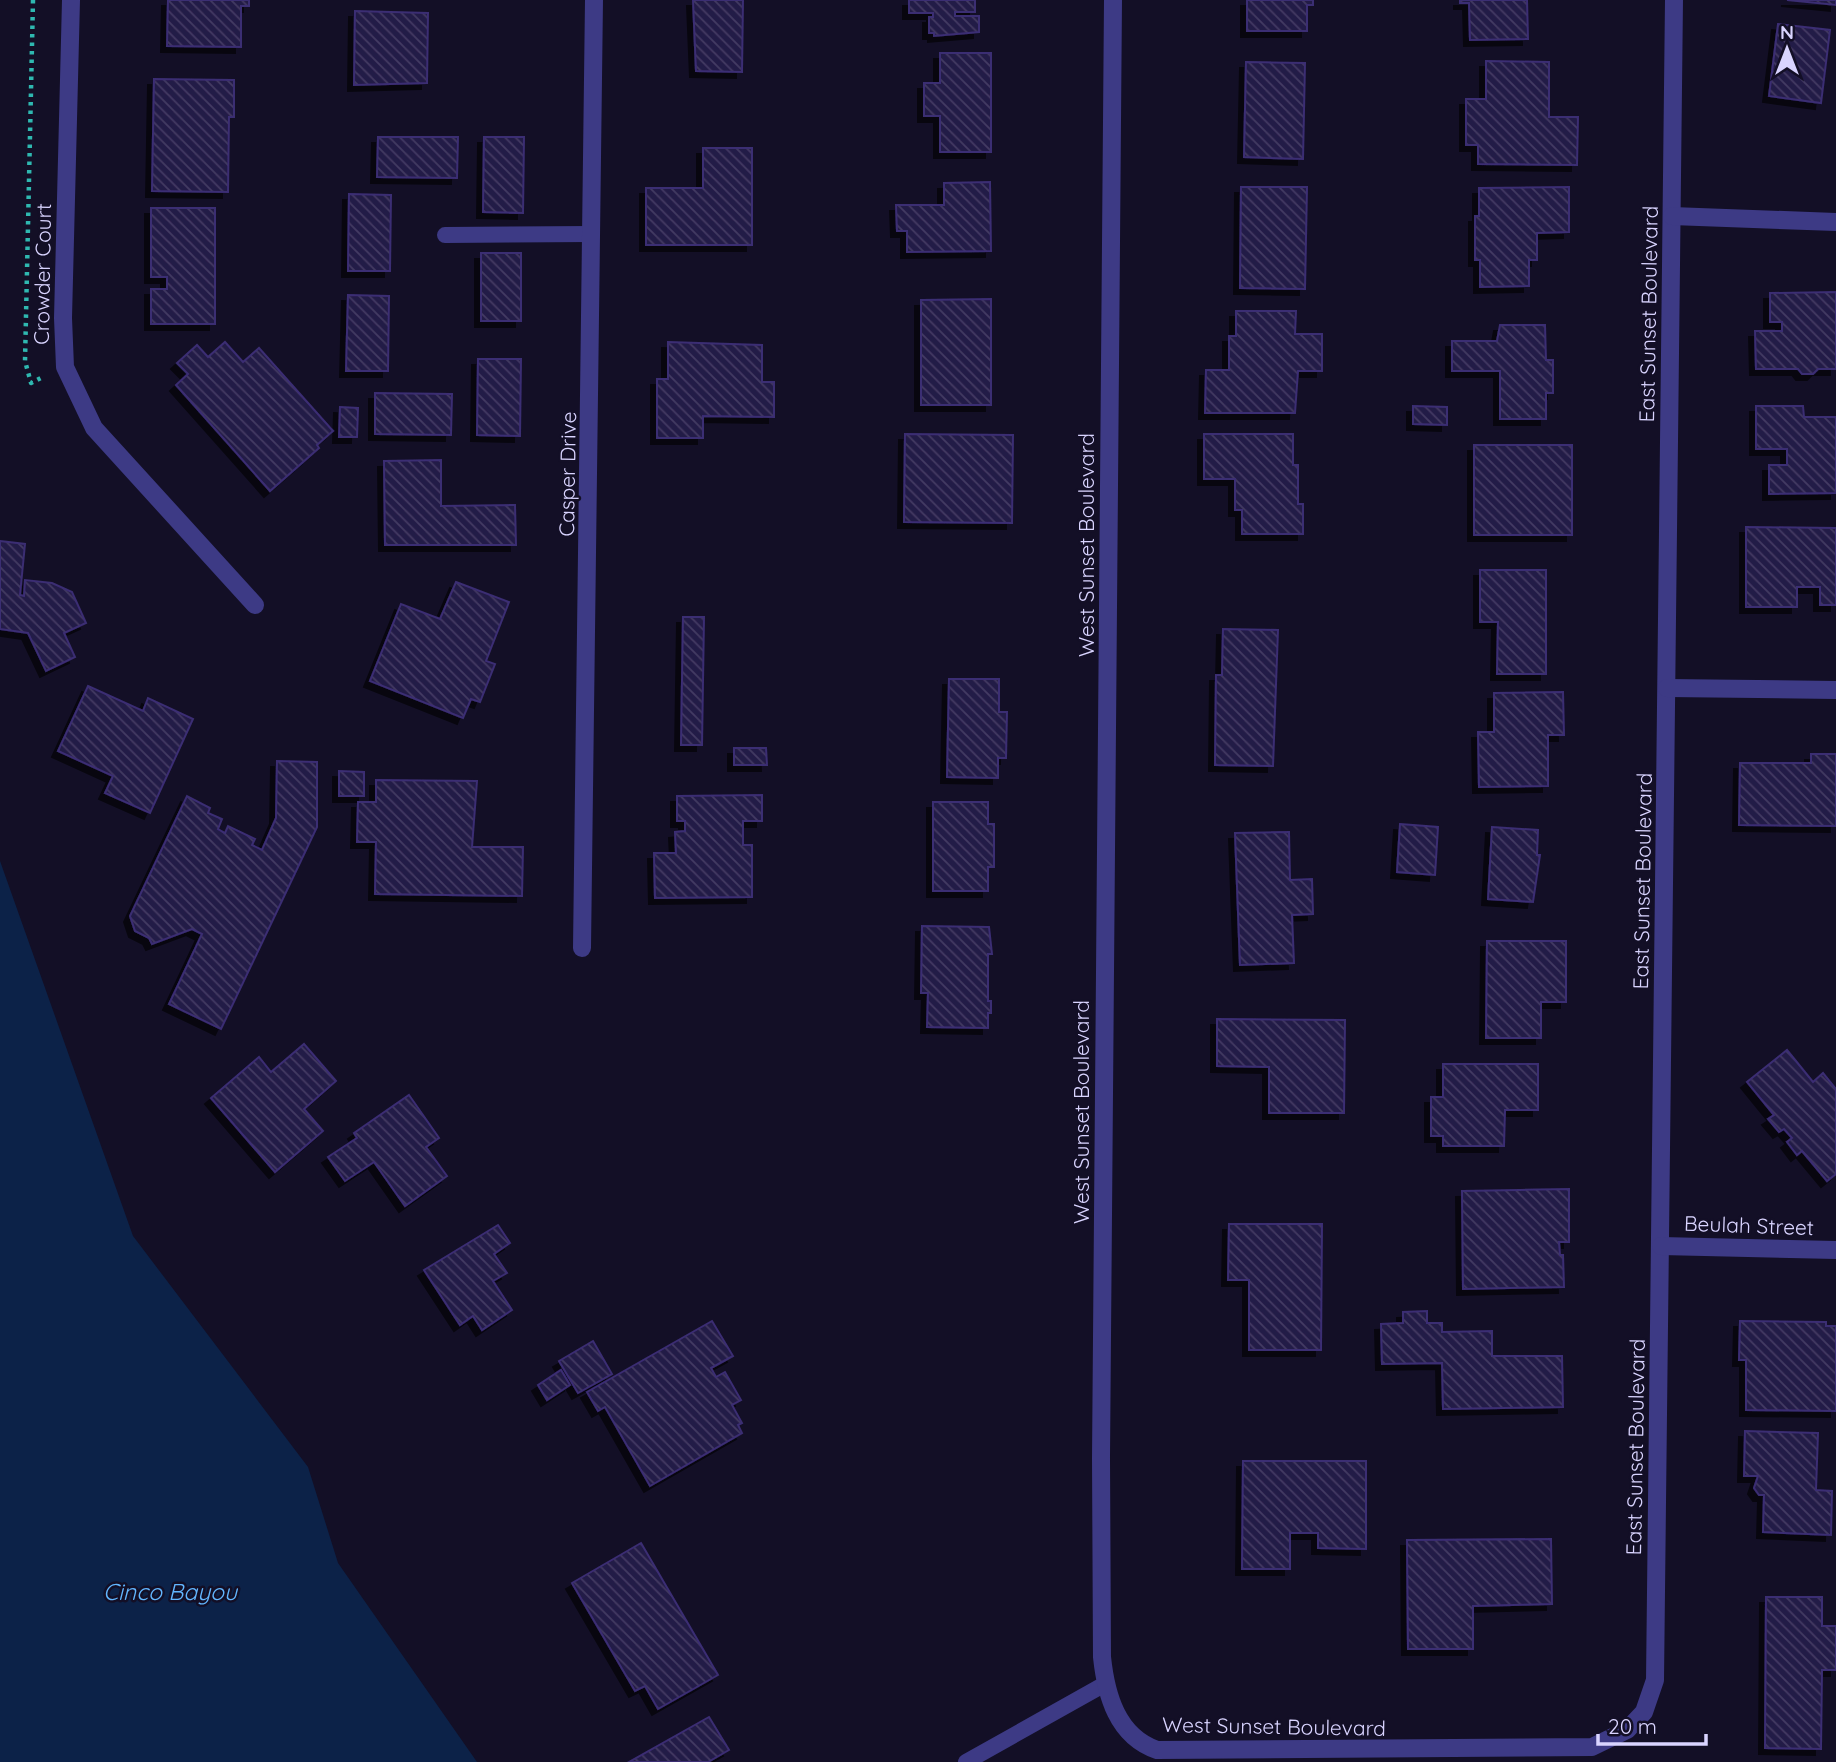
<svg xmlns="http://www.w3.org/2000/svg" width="1836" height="1762" font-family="Quicksand,sans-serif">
	<defs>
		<pattern id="building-back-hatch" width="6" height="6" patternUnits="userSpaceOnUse" patternTransform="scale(1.75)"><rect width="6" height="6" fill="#241b47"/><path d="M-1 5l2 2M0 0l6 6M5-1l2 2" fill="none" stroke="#433b63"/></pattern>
		<filter id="shadow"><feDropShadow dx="-6" dy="6" stdDeviation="0" flood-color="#0009"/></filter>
	</defs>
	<rect width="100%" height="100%" fill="#130f26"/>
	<polygon fill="#0c2248" points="0,861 133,1236 308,1467 338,1563 477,1762 0,1762"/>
	<g fill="url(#building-back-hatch)" stroke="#3b2d73" stroke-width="2" filter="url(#shadow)">
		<polygon points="168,0 249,0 249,6 241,6 241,47 167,46"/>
		<polygon points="693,0 743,0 742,72 696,71"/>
		<polygon points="909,0 975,0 975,12 955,12 955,16 979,16 979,32 934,36 934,33 929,33 929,17 933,17 933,13 909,13"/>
		<polygon points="1247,0 1313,0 1313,5 1307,5 1307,31 1247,31"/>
		<polygon points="1460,0 1527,0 1528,39 1470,40 1469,3 1460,3"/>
		<polygon points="1787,0 1836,0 1836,5"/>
		<polygon points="355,11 428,13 427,83 354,85"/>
		<polygon points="1778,24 1830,30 1821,103 1769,96"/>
		<polygon points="940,53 991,53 991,152 940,152 940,116 924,116 924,83 940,83"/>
		<polygon points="1486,61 1549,62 1549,117 1578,117 1577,165 1478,164 1478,145 1466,145 1466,99 1486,99"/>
		<polygon points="1246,62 1305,63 1303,159 1244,157"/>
		<polygon points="154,79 234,80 234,117 229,117 228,192 152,191"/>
		<polygon points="378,137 458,137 457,178 377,177"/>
		<polygon points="484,137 524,137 523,213 483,212"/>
		<polygon points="703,148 752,148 752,245 646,245 646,188 703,188"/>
		<polygon points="990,182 991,251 907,252 907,231 897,231 896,205 944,205 944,183"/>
		<polygon points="1241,187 1307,187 1305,289 1240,288"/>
		<polygon points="1569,187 1569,232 1537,233 1537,260 1529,260 1529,286 1480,287 1480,260 1475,260 1475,216 1479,216 1479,188"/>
		<polygon points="349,194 391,195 390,271 348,271"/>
		<polygon points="151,208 215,208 215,324 151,324 151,289 167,289 167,277 151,277"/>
		<rect x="481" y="253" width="40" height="68"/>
		<polygon points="1836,292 1836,369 1818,369 1813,374 1802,374 1798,369 1756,369 1755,331 1782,331 1782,322 1770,322 1770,293"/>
		<polygon points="348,295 389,296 388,371 346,371"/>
		<polygon points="991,299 991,405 921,405 921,300"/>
		<polygon points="1236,311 1296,311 1295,334 1322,334 1322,371 1298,371 1295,413 1205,413 1206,370 1229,370 1229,336 1236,336"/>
		<polygon points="1500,325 1545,325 1546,360 1553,360 1553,393 1546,393 1546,419 1500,419 1500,371 1452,371 1452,341 1497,341"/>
		<polygon points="225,342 243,362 259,348 333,431 317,445 319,448 270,491 176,385 188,374 177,363 197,345 208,357"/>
		<polygon points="668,342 762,345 762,382 774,382 774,417 703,416 703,438 657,438 657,379 668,379"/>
		<polygon points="478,359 521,359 520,436 477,435"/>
		<polygon points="375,393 452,394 451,435 375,434"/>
		<polygon points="1413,406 1447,407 1447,425 1413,424"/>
		<polygon points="1756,406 1803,406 1804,417 1836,417 1836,493 1769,494 1769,465 1787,465 1787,449 1756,449"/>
		<polygon points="340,407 358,408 357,437 339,437"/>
		<polygon points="905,434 1013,435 1012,523 904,522"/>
		<polygon points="1204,434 1293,434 1293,465 1298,465 1298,504 1303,504 1303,534 1242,534 1242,510 1235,510 1235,479 1204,479"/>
		<rect x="1474" y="445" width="98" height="90"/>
		<polygon points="441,460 441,506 515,505 516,545 385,545 384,461"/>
		<polygon points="1746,527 1836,528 1836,605 1820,605 1820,587 1797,587 1797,607 1746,607"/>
		<polygon points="0,541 25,544 20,595 24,596 25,580 52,583 72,592 86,623 64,633 75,657 46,671 28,633 0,629"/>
		<polygon points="1480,570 1546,570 1546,674 1497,674 1498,622 1480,622"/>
		<polygon points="456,582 509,602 486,661 495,664 480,702 471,699 463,718 370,681 401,604 440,619"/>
		<polygon points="683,617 704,617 702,745 681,745"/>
		<polygon points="1223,629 1278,630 1273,766 1215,765 1216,675 1222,675"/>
		<polygon points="949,679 999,679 999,712 1007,712 1006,758 998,758 998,778 947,777"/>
		<polygon points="88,686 143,711 148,698 193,719 150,813 105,793 113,776 58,751"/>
		<polygon points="1563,692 1564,735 1548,735 1548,786 1479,787 1478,732 1494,732 1494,693"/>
		<polygon points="734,748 766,748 767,765 734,765"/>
		<polygon points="1811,754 1836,754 1836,826 1739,825 1740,763 1811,763"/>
		<polygon points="277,761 317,762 317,827 221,1029 169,1004 202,934 192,929 152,944 149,938 135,931 130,916 187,796 210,808 208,813 222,819 218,829 225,833 228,826 255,839 252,845 262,850 276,818"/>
		<polygon points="339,771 364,772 364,796 339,796"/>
		<polygon points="376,780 477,781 472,847 523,847 522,896 375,894 376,842 357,842 358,802 376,802"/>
		<polygon points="762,795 762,821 743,821 743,845 752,845 752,897 655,898 654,853 676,853 675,832 685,831 685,821 677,821 677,796"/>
		<polygon points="933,802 988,802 988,824 994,824 994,867 988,867 988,891 933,891"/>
		<polygon points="1400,824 1438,827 1435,875 1397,872"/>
		<polygon points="1492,827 1538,830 1537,855 1540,855 1533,902 1488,899"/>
		<polygon points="1289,832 1290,880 1312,879 1313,914 1292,915 1294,963 1240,965 1235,833"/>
		<polygon points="922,926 989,927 992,954 988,954 988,1001 991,1001 991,1013 988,1013 988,1028 927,1027 928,993 921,993"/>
		<polygon points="1487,941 1566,941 1566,1002 1541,1002 1541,1038 1486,1038"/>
		<polygon points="1217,1019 1345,1020 1344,1113 1269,1113 1269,1067 1217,1066"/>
		<polygon points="304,1044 336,1081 304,1109 323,1131 275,1172 211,1098 259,1057 271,1072"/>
		<polygon points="1787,1050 1813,1082 1823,1073 1836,1089 1836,1174 1827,1181 1802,1151 1797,1155 1787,1142 1792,1138 1784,1129 1779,1132 1768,1119 1774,1115 1747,1082"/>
		<polygon points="1443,1064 1538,1064 1538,1110 1505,1110 1504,1146 1443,1146 1443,1136 1431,1136 1431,1097 1443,1097"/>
		<polygon points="409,1095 439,1138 426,1147 447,1176 405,1206 374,1162 345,1181 328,1157 357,1138 354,1133"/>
		<polygon points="1569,1189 1569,1242 1559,1242 1560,1255 1563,1255 1564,1287 1463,1289 1462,1191"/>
		<polygon points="1229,1224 1322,1224 1321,1350 1249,1350 1249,1280 1228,1280"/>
		<polygon points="498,1225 510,1243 494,1254 507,1273 493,1281 512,1310 482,1330 473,1316 460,1325 424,1270"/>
		<polygon points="1427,1311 1427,1323 1442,1323 1442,1332 1492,1331 1492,1356 1562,1356 1563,1407 1443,1409 1442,1363 1382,1364 1381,1324 1403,1323 1403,1312"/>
		<polygon points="712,1321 733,1356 711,1368 716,1377 725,1372 741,1400 732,1405 742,1423 738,1425 742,1433 650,1486 605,1407 598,1411 587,1392"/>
		<polygon points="1740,1321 1826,1322 1826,1326 1836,1326 1836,1411 1746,1410 1746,1360 1739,1360"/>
		<polygon points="593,1341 612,1374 578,1393 559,1361"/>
		<polygon points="561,1370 570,1385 547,1400 538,1385"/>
		<polygon points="1745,1431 1818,1433 1816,1490 1832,1491 1831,1535 1763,1532 1764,1495 1759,1495 1754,1488 1758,1476 1744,1476"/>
		<polygon points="1243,1461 1366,1461 1366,1549 1318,1548 1318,1533 1290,1533 1290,1569 1242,1569"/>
		<polygon points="1551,1539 1552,1604 1473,1606 1473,1649 1408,1649 1407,1540"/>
		<polygon points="641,1543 718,1675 658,1709 645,1686 635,1691 572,1583"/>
		<polygon points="1766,1597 1822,1597 1822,1626 1836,1626 1836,1670 1822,1670 1821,1749 1765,1748"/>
		<polygon points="709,1717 729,1750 708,1762 629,1762"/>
	</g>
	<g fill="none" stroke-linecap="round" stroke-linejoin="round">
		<polyline stroke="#2fb8b0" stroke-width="4.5" stroke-dasharray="3.5 5" stroke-linecap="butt" points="33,0 25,361 31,383 41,378"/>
		<g stroke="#3d3a85" stroke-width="16">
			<polyline points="445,235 592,234"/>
			<polyline points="966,1762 1105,1684"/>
		</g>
		<g stroke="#3d3a85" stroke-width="18">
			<polyline points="71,0 63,318 65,367 94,428 255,605"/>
			<path d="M1113,0L1101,1458L1102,1657C1106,1695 1117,1736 1157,1750L1592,1747L1627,1730L1644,1712L1655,1680L1674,0"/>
			<polyline points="1672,216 1836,222"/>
			<polyline points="1667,688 1836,690"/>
			<polyline points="582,948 594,0"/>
			<polyline points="1661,1246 1836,1250"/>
		</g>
	</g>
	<g text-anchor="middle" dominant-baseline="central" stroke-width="5" stroke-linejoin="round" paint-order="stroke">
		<g font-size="21" fill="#d9d4ff" stroke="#130f26">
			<text transform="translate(42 274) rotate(-89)">Crowder Court</text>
			<text transform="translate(1648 314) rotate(-89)">East Sunset Boulevard</text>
			<text transform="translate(567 474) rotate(-89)">Casper Drive</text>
			<text transform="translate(1086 545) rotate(-90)">West Sunset Boulevard</text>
			<text transform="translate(1642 881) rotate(-89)">East Sunset Boulevard</text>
			<text transform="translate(1081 1112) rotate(-90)">West Sunset Boulevard</text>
			<text transform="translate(1749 1225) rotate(2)">Beulah Street</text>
			<text transform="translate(1635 1447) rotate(-89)">East Sunset Boulevard</text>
			<text transform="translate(1274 1726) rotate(1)">West Sunset Boulevard</text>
		</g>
		<g font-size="23" font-style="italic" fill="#62b6ff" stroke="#130f26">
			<text x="170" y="1591">Cinco Bayou</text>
		</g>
	</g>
	<g transform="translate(1787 49)" stroke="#130f26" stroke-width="5" paint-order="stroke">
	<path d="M0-5L12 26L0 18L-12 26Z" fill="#d9d4ff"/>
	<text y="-10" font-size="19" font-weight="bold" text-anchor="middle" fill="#d9d4ff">N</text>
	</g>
	<path d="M1598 1734v10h108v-10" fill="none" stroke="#d9d4ff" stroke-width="3.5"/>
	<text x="1608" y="1734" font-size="21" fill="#d9d4ff" stroke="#130f26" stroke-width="5" paint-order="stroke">20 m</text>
</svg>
